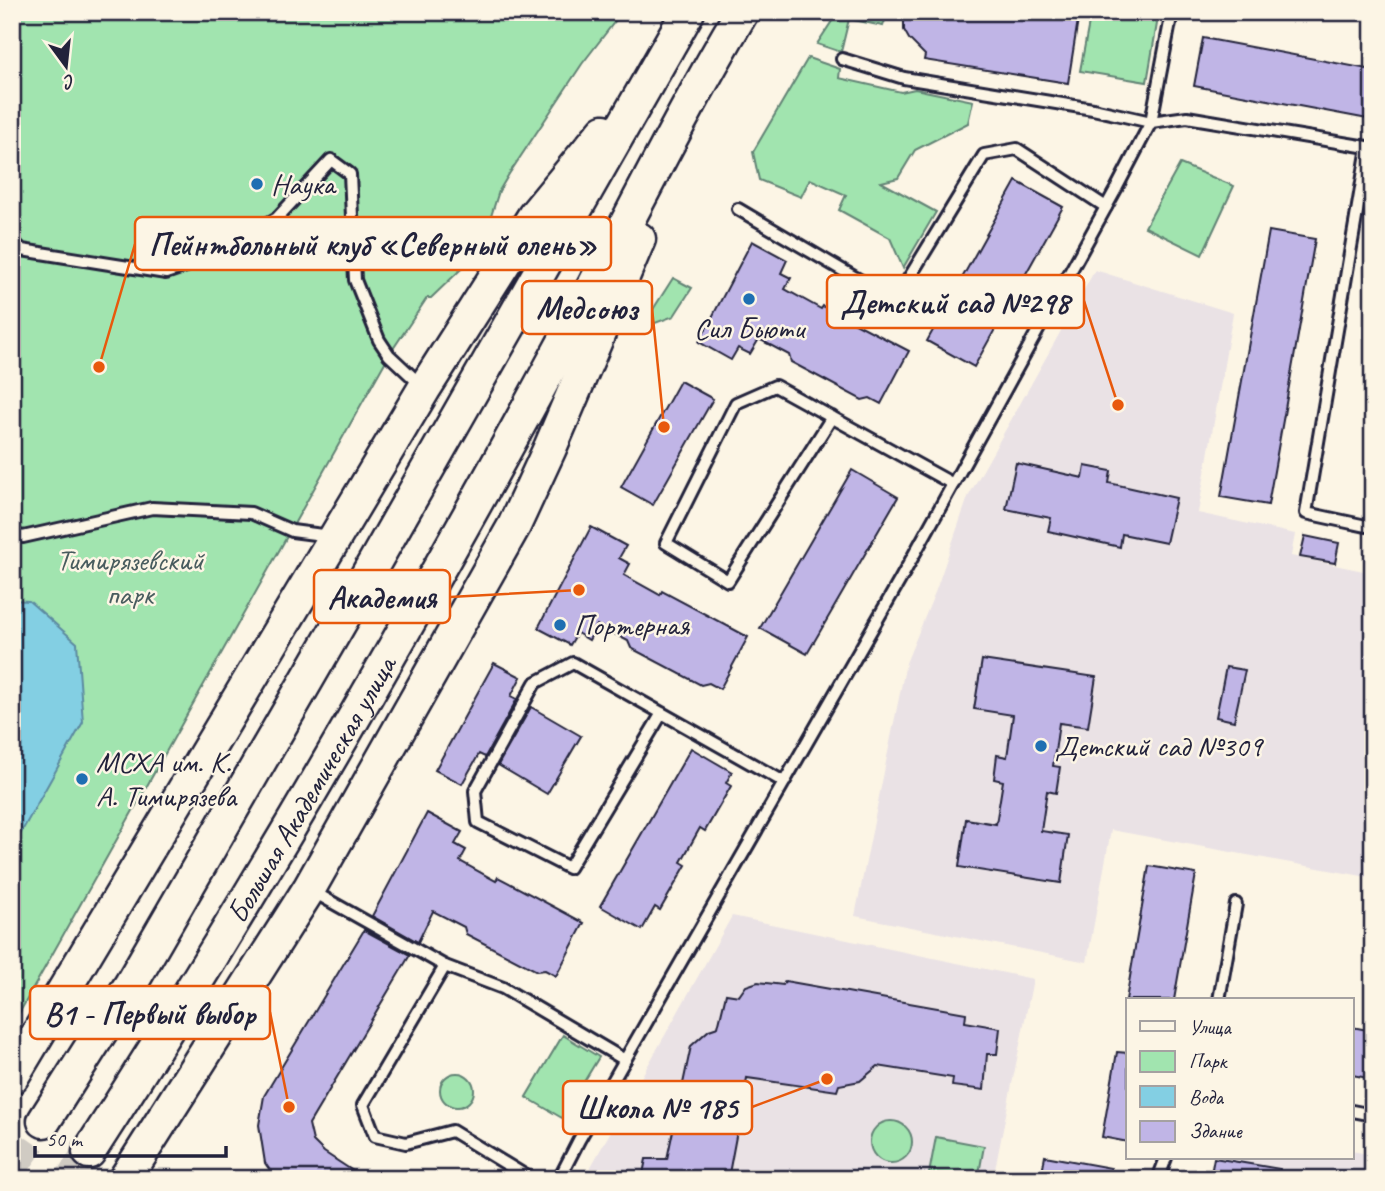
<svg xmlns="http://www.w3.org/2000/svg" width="1385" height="1191" font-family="Caveat,sans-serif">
	<rect width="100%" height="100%" fill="#fcf5e5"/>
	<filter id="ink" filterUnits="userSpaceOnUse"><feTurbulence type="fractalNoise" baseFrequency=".0143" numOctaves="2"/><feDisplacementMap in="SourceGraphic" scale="14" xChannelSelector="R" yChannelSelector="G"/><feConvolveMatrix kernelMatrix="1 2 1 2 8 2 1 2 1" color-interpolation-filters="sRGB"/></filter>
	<g filter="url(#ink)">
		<g fill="#eae2e5">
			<polygon points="1095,270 1233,313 1198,513 1295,534 1291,556 1373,573 1373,878 1111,830 1087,962 855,916 906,663 936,590 968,497"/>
			<polygon points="732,916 1033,979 993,1179 584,1179"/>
			<polygon points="1352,1151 1373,1155 1373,1179 1210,1179 1214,1158 1352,1158"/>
		</g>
		<g fill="#a1e4af" stroke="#628375" stroke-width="2">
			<polygon points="12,12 622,12 582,64 509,174 499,191 480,251 431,298 427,298 389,355 12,1026"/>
			<polygon points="838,12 888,12 883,26 849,19 841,52 817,44"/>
			<polygon points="1091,12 1159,12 1147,82 1080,71"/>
			<polygon points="808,58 840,69 839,78 901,92 915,89 973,101 968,123 915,150 898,178 881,182 936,212 903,268 890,238 839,210 846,195 810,179 801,197 759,180 753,152"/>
			<polygon points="1180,164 1234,186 1202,255 1145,227"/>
			<polygon points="673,278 692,288 674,316 650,325 645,322"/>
			<polygon points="563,1035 599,1057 562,1118 526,1097"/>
			<circle cx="457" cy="1090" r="17"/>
			<circle cx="891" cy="1142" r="21"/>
			<polygon points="936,1137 984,1146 978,1179 928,1179"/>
		</g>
		<polygon fill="#83cfe3" stroke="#5c8aa0" stroke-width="2" points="12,600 29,601 77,643 83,722 12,849"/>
		<g fill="#c0b5e6" stroke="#22223b" stroke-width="2">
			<polygon points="904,12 1027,12 1078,20 1068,83 924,60 925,55 909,39 904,30"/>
			<polygon points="1203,38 1373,70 1373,120 1194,86"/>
			<polygon points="1016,181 1063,207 974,367 927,341"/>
			<polygon points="1269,231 1315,239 1268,505 1221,497"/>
			<polygon points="752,241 787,260 781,273 791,278 785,289 821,309 823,306 909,351 881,404 870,398 862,400 791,362 789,355 759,339 750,354 738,348 731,360 699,342"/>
			<polygon points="680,381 713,399 653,505 621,487"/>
			<polygon points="1016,463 1083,478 1085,466 1111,471 1109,483 1176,498 1166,543 1122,534 1120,547 1048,531 1051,518 1006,509"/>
			<polygon points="852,470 898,497 807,654 760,628"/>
			<polygon points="591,527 626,546 619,558 630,564 624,575 660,595 662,591 748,637 720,689 709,683 701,685 631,648 628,641 597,625 589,640 577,633 570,645 538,628"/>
			<polygon points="1305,536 1339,543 1335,563 1300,557"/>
			<polygon points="982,660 1096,677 1088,727 1059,723 1053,766 1060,767 1056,793 1047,791 1041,831 1068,835 1061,883 959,867 966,819 996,824 1003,781 994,779 997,755 1007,757 1013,715 974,709"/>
			<polygon points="494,663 521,677 511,696 517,699 485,757 479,754 462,784 435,770"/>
			<polygon points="1226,667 1245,670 1234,721 1216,717"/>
			<polygon points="531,707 581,736 547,794 498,765"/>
			<polygon points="691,748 732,772 726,783 731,786 705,831 700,828 681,862 686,865 660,910 655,907 642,930 600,906"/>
			<polygon points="427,813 462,832 455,844 466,850 460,861 496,881 498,877 584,923 556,976 545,970 537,971 466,934 464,927 433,911 418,942 372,916"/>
			<polygon points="1149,866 1196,874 1174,1000 1126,1000"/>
			<polygon points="364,930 410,955 309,1124 313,1141 324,1152 365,1179 276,1179 265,1163 259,1125 264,1096"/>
			<polygon points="785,981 966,1013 965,1022 1000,1028 997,1054 987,1054 984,1090 952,1086 953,1078 878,1066 860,1081 839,1085 837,1091 747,1078 728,1179 642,1179 646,1159 667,1159 691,1046 709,1030 718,1027 726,994 739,996 746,986 758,982 783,985"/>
			<polygon points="1352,1027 1373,1031 1373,1079 1352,1075"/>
			<polygon points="1117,1052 1128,1053 1128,1142 1102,1137"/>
			<polygon points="1045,1156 1111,1168 1110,1179 1041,1179"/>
			<polygon points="1214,1158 1280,1169 1279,1179 1210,1179"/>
		</g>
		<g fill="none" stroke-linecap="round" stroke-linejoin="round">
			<g stroke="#d0cbc3" stroke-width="32" stroke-dasharray="32 16" stroke-linecap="butt">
				<polyline points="12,1167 44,1121"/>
				<polyline points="71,1179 89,1152"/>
			</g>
			<defs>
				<g id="service">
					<polyline points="842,59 904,78 1093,109 1151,122 1187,117 1373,148"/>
					<polyline points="1368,147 1306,513 1366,526 1373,521"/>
					<polyline points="738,209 895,301 984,155 1017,149 1106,207"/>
					<polyline points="12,241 22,250 166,273 212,257 277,218 331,160 350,174 355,280 379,340 389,355 421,385"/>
					<polyline points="832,417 728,581 666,543 736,403 775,386 953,484"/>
					<polyline points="12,534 23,537 152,508 251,513 292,531 330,536"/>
					<polyline points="662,713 569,868 478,822 475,791 535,683 573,663 784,782"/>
					<polyline points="312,891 445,966 503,988 625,1060"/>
					<polyline points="445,966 363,1105 375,1136 406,1143 452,1131 531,1179"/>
					<polyline points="1219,1000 1236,904"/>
					<polyline points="1352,1111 1373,1115"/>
					<polyline points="559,1179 579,1140 900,580 1116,189 1151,122 1172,12"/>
					<polyline points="1158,1179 1166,1158"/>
				</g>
				<g id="secondary">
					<polyline points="12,1077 424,389 534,216 604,131"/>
					<polyline points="44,1121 131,984 345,614 688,12"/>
					<path id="s1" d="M89,1152C256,894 410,626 557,355C619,241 675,124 742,12"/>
					<polyline points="125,1179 309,889 514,526 550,448 639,239"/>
				</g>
			</defs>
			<use href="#service" stroke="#22223b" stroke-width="16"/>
			<use href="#secondary" stroke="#22223b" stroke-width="37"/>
			<use href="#service" stroke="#fcf5e5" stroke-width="10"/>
			<use href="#secondary" stroke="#fcf5e5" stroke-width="32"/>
		</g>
	</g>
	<g fill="#1f6fb2" stroke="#fcf5e5" stroke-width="2.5">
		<circle cx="257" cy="184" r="7"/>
		<circle cx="749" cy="299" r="7"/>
		<circle cx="560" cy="625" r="7"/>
		<circle cx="1041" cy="746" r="7"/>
		<circle cx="82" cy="779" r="7"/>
	</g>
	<g text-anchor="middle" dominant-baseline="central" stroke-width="5" stroke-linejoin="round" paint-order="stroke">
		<g font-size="30" fill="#22223b" stroke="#fcf5e5" text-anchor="start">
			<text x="271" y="184">Наука</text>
			<text x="749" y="328" text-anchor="middle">Сил Бьюти</text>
			<text x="574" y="625">Портерная</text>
			<text x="1055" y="746">Детский сад №309</text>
			<text x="96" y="762">МСХА им. К.<tspan x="96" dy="34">А. Тимирязева</tspan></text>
		</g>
		<g font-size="30" fill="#485c5e" stroke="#fcf5e5">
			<text x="130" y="560">Тимирязевский<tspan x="130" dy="34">парк</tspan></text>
		</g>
		<g font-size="30" fill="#22223b" stroke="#fcf5e5">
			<text stroke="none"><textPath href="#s1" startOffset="425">Большая Академическая улица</textPath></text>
		</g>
	</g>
	<path fill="none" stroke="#e8590c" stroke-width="2.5" d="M99 367L135 244M1118 405L1084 301M664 427L652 308M579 590L450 597M289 1107L270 1012M827 1079L752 1107"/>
	<g fill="#e8590c" stroke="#fcf5e5" stroke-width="2.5">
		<circle cx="99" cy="367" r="7"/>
		<circle cx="1118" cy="405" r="7"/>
		<circle cx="664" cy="427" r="7"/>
		<circle cx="579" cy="590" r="7"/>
		<circle cx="289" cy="1107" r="7"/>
		<circle cx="827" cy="1079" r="7"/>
	</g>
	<g fill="#fcf5e5" stroke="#e8590c" stroke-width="2.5">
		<rect x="135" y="217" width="476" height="53" rx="7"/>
		<rect x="827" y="275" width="257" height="53" rx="7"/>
		<rect x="522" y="281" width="130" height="53" rx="7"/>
		<rect x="314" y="570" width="136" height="53" rx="7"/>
		<rect x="30" y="986" width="240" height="53" rx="7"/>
		<rect x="563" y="1081" width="189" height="53" rx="7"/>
	</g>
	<g font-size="32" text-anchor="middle" font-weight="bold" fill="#22223b">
		<text x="373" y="255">Пейнтбольный клуб «Северный олень»</text>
		<text x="955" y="313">Детский сад №298</text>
		<text x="587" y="319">Медсоюз</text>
		<text x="382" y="608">Академия</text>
		<text x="150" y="1024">В1 - Первый выбор</text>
		<text x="657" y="1118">Школа № 185</text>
	</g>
	<rect width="1385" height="1191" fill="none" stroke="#fcf5e5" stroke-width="42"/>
	<rect x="21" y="21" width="1343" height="1149" fill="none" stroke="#22223b" stroke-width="2.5" filter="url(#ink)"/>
	<rect x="1126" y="998" width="228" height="161" fill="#fcf5e5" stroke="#a5a1a1" stroke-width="2"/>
	<rect x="1140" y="1021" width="35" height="10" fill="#fcf5e5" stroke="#a5a1a1" stroke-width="2"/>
	<text x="1189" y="1034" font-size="21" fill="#22223b">Улица</text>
	<rect x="1140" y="1051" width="35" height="21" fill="#a1e4af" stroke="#a5a1a1" stroke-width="2"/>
	<text x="1189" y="1068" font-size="21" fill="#22223b">Парк</text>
	<rect x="1140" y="1086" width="35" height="21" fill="#83cfe3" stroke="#a5a1a1" stroke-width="2"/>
	<text x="1189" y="1104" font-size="21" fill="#22223b">Вода</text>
	<rect x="1140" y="1121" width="35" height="21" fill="#c0b5e6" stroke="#a5a1a1" stroke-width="2"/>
	<text x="1189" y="1138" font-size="21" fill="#22223b">Здание</text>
	<g transform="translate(66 66) rotate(165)" stroke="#fcf5e5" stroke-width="5" paint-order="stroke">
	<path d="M0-5L12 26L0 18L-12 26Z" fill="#22223b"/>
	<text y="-10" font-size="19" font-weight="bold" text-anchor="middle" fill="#22223b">С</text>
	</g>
	<path d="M35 1146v10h191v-10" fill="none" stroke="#22223b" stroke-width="3.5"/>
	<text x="46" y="1146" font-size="21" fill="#22223b" stroke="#fcf5e5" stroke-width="5" paint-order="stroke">50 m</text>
</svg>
